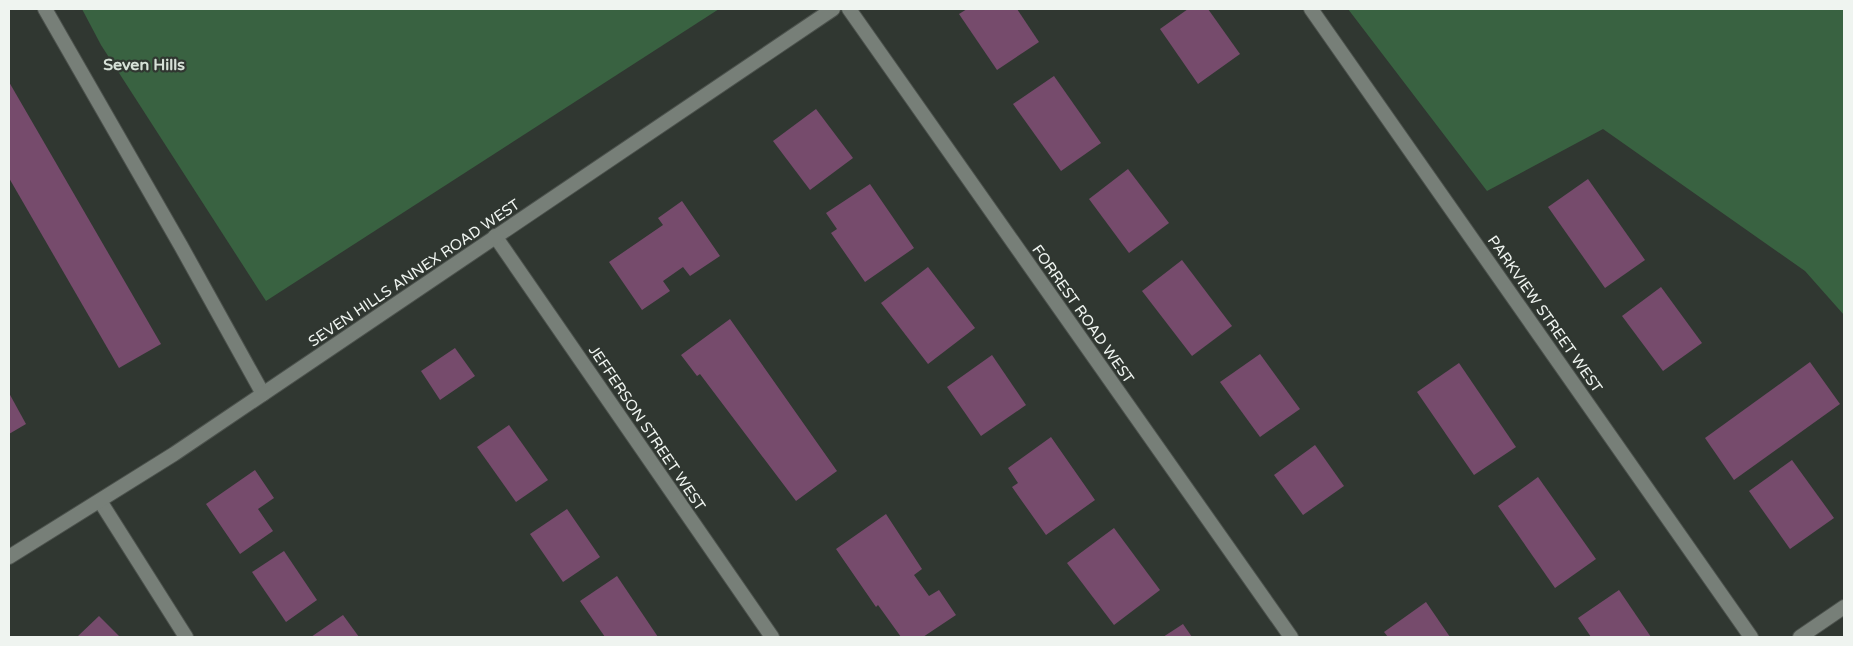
<svg xmlns="http://www.w3.org/2000/svg" width="1853" height="646" font-family="'Varela Round',sans-serif">
	<rect width="100%" height="100%" fill="#303731"/>
	<g fill="#396241">
		<polygon points="82,9 719,9 266,301 101,45"/>
		<polygon points="1348,9 1844,9 1844,315 1805,271 1603,129 1487,191"/>
	</g>
	<g fill="#764b6c">
		<polygon points="967,9 1017,9 1039,42 997,70 959,14"/>
		<polygon points="1188,9 1208,9 1240,54 1198,84 1160,29"/>
		<polygon points="1054,76 1101,143 1061,171 1013,104"/>
		<polygon points="9,82 161,344 119,368 9,178"/>
		<polygon points="816,109 853,158 810,190 773,141"/>
		<polygon points="1128,169 1169,223 1129,253 1089,199"/>
		<polygon points="1588,179 1645,260 1605,288 1548,207"/>
		<polygon points="870,184 914,248 865,282 831,233 837,229 826,213"/>
		<polygon points="682,201 720,256 690,276 683,267 663,281 670,291 642,310 609,262 663,225 658,218"/>
		<polygon points="1182,260 1232,326 1192,356 1142,291"/>
		<polygon points="928,267 975,328 928,364 881,303"/>
		<polygon points="1661,287 1702,343 1663,371 1622,316"/>
		<polygon points="730,319 837,471 796,501 700,374 697,376 681,355"/>
		<polygon points="455,348 475,376 440,400 421,371"/>
		<polygon points="1260,354 1300,409 1260,437 1220,382"/>
		<polygon points="992,355 1026,405 981,436 947,387"/>
		<polygon points="1810,362 1840,404 1734,480 1705,438"/>
		<polygon points="1459,363 1516,447 1474,475 1417,392"/>
		<polygon points="9,393 26,424 9,434"/>
		<polygon points="509,425 548,480 516,502 477,447"/>
		<polygon points="1051,437 1095,500 1046,535 1012,487 1018,483 1008,468"/>
		<polygon points="1315,445 1344,486 1303,515 1274,475"/>
		<polygon points="1792,460 1834,518 1790,549 1749,491"/>
		<polygon points="255,470 274,498 258,509 273,531 240,554 206,504"/>
		<polygon points="1538,477 1596,559 1555,588 1498,506"/>
		<polygon points="567,509 600,557 563,582 530,534"/>
		<polygon points="886,514 922,569 914,575 929,596 939,590 956,615 923,637 901,637 878,605 876,607 836,549"/>
		<polygon points="1114,528 1160,590 1114,625 1067,563"/>
		<polygon points="284,551 317,600 286,622 252,572"/>
		<polygon points="617,576 658,637 605,637 580,601"/>
		<polygon points="1619,590 1651,637 1591,637 1578,618"/>
		<polygon points="1426,602 1450,637 1388,637 1384,632"/>
		<polygon points="343,615 359,637 311,637"/>
		<polygon points="99,616 120,637 77,637"/>
		<polygon points="1183,624 1192,637 1163,637"/>
	</g>
	<g fill="none" stroke-linecap="round" stroke-linejoin="round">
		<defs>
			<polyline id="service" points="45,9 181,246 263,394"/>
			<g id="minor">
				<polyline points="849,9 1291,637"/>
				<polyline points="1311,9 1751,637"/>
				<polyline points="495,236 772,637"/>
				<polyline points="100,501 186,637"/>
				<polyline points="9,557 174,454 833,9"/>
				<polyline points="1800,637 1844,607"/>
			</g>
		</defs>
		<use href="#service" stroke="#4c524d" stroke-width="16"/>
		<use href="#minor" stroke="#4c524d" stroke-width="16"/>
		<use href="#service" stroke="#777f78" stroke-width="14"/>
		<use href="#minor" stroke="#777f78" stroke-width="14"/>
	</g>
	<g text-anchor="middle" dominant-baseline="central" stroke-width="4.5" stroke-linejoin="round" paint-order="stroke">
		<g font-size="15" fill="#eff4f0" stroke="#303731">
			<text transform="translate(414 273) rotate(-34)">SEVEN HILLS ANNEX ROAD WEST</text>
			<text transform="translate(1083 314) rotate(55)">FORREST ROAD WEST</text>
			<text transform="translate(1545 314) rotate(55)">PARKVIEW STREET WEST</text>
			<text transform="translate(647 428) rotate(56)">JEFFERSON STREET WEST</text>
		</g>
		<g font-size="16" font-weight="bold" fill="#d7e1d8" stroke="#303731">
			<text x="144" y="65">Seven Hills</text>
		</g>
	</g>
	<rect width="1853" height="646" fill="none" stroke="#eff4f0" stroke-width="20"/>
</svg>
